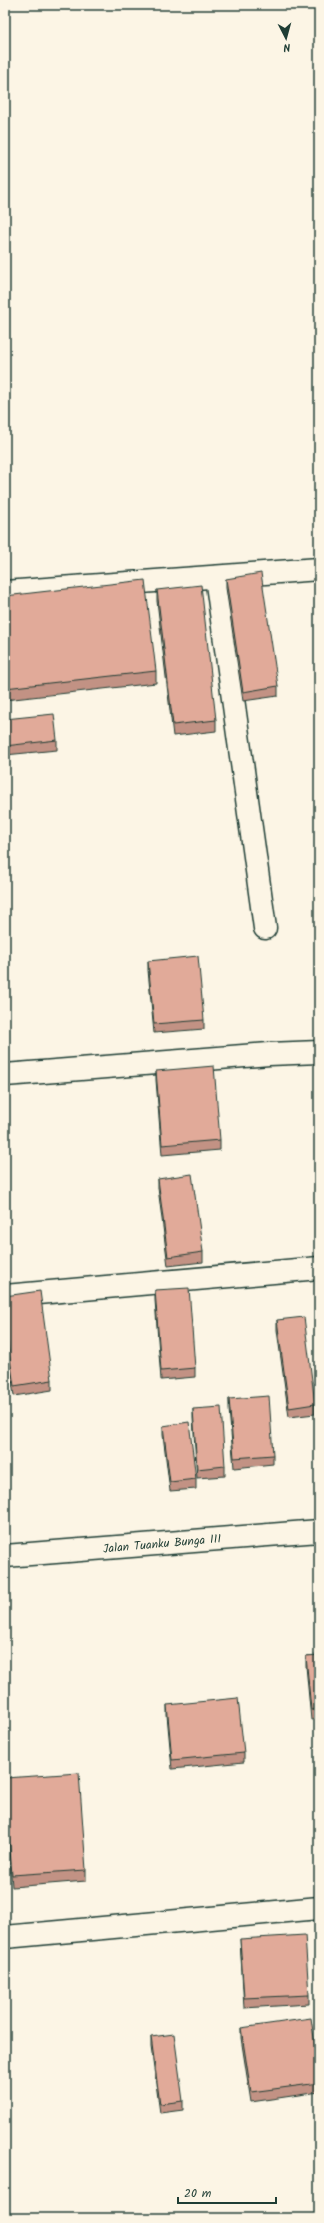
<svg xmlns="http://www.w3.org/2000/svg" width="324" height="2223" font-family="Kalam,sans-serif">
	<rect width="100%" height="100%" fill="#fcf5e5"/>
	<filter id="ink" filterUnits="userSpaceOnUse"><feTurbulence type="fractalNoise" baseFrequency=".025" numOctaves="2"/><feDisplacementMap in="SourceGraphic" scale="8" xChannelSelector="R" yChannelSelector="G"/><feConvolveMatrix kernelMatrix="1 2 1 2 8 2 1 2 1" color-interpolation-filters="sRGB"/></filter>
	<g filter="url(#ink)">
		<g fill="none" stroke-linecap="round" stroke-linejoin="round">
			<defs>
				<g id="minor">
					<polyline points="216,577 265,928"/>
					<polyline points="5,592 319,569"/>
					<polyline points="5,1075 269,1054 319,1052"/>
					<polyline points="5,1296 319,1268"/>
					<polyline points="5,1556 319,1531"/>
					<polyline points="5,1937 319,1908"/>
				</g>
			</defs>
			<use href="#minor" stroke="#1f3d34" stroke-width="25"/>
			<use href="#minor" stroke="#fcf5e5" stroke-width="22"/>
		</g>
		<g fill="#c29284" stroke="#1f3d34">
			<polygon points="226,579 278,686 278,696 243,701 226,588"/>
			<polygon points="157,590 216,720 216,731 173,736 157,601"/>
			<polygon points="5,596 156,671 156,683 5,700"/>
			<polygon points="5,719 57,740 57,750 5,755"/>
			<polygon points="148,961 204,1020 204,1029 154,1033 148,970"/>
			<polygon points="156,1071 220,1140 220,1150 162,1155 156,1080"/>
			<polygon points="158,1179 203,1252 203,1262 168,1266 158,1188"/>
			<polygon points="155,1290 195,1368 195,1377 161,1380 155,1300"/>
			<polygon points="5,1296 52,1380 52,1390 14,1396 5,1333"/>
			<polygon points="277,1320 315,1404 315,1414 289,1417 277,1330"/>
			<polygon points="229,1399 273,1455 273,1464 234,1468 229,1409"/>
			<polygon points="193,1409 225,1466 225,1476 197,1478 193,1418"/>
			<polygon points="163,1426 196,1479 196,1489 170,1491 163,1435"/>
			<polygon points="318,1568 319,1568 319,1587 318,1577"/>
			<polygon points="319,1655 319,1719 311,1720 306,1666 306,1656"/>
			<polygon points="167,1705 244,1753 244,1762 172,1769 167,1715"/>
			<polygon points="5,1778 86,1870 86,1881 12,1887 5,1798"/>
			<polygon points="240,1939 309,1995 309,2004 244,2008"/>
			<polygon points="241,2028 319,2071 319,2092 251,2102 241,2038"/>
			<polygon points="151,2037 183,2101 183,2110 160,2113 151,2047"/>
		</g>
		<g fill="#e1aa99" stroke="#1f3d34">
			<polygon points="261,573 278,686 243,692 226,579"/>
			<polygon points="145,580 156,671 5,688 5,596"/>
			<polygon points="201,585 216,720 173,725 157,590"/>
			<polygon points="54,714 57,740 5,746 5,719"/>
			<polygon points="198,956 204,1020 154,1024 148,961"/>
			<polygon points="214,1066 220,1140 162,1145 156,1071"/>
			<polygon points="192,1174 203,1252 168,1257 158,1179"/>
			<polygon points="189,1288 195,1368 161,1371 155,1290"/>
			<polygon points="40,1291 52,1380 14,1386 5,1324 5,1296"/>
			<polygon points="304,1317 315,1404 289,1408 277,1320"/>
			<polygon points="269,1396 273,1455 234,1458 229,1399"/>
			<polygon points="221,1407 225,1466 197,1469 193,1409"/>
			<polygon points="189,1422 196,1479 170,1482 163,1426"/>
			<polygon points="319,1655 319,1709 311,1710 306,1656"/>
			<polygon points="238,1698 244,1753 172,1760 167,1705"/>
			<polygon points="79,1773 86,1870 12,1875 5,1786 5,1778"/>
			<polygon points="305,1935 309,1995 244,1998 240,1939"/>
			<polygon points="311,2018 319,2071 319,2083 251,2092 241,2028"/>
			<polygon points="174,2034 183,2101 160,2104 151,2037"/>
		</g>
	</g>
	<g text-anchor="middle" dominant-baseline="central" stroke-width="4" stroke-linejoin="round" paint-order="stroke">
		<g font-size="12" fill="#1f3d34" stroke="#fcf5e5">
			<text transform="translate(162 1544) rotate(-5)">Jalan Tuanku Bunga III</text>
		</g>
	</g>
	<rect width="324" height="2223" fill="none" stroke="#fcf5e5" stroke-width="20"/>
	<rect x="10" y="10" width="304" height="2203" fill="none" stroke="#1f3d34" stroke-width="1.5" filter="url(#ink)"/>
	<g transform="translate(286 38) rotate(174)" stroke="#fcf5e5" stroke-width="3" paint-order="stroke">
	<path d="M0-3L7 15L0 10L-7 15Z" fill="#1f3d34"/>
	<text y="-6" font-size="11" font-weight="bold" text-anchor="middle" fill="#1f3d34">N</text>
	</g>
	<path d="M178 2197v6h98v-6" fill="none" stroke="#1f3d34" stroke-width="2"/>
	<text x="184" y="2197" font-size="12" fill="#1f3d34" stroke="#fcf5e5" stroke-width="3" paint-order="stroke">20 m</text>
</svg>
